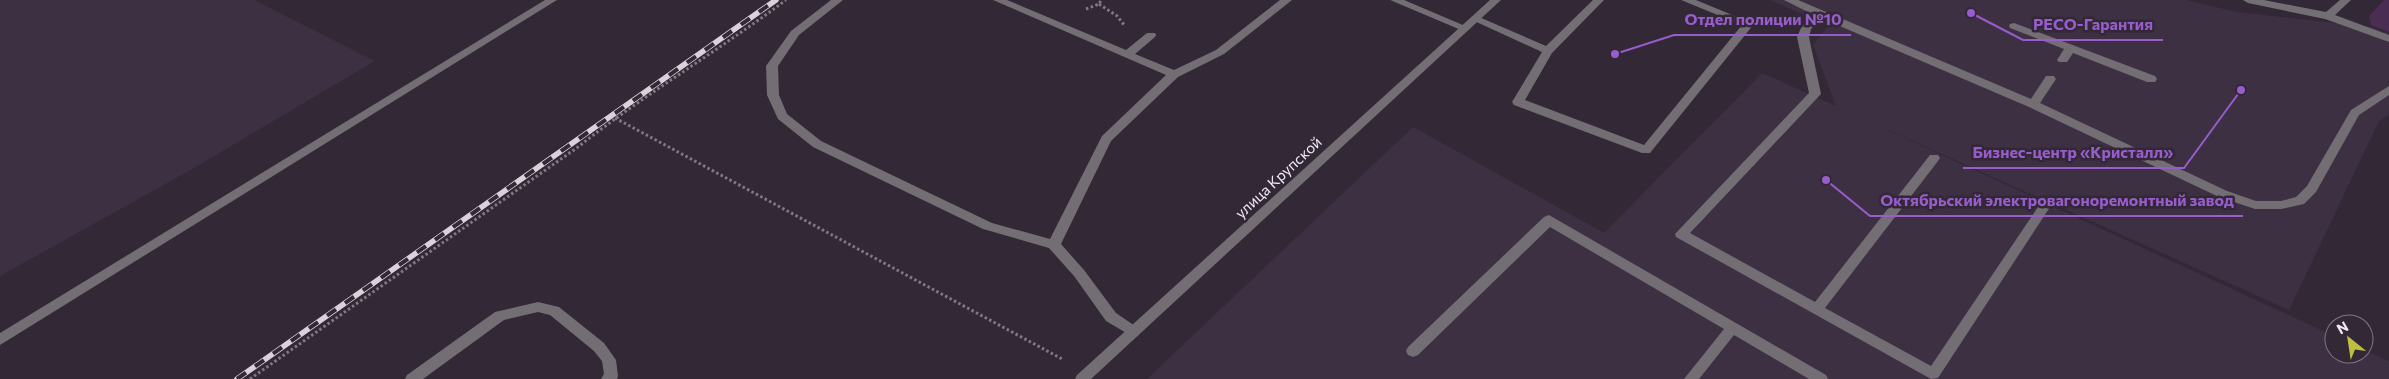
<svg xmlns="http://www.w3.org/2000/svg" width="2389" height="379" font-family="Commissioner,sans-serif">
	<rect width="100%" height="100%" fill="#322836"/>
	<g fill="#3e3043">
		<polygon points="0,0 254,0 375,61 194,168 0,276"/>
		<polygon points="1770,0 2186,0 2237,12 2371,27 2389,34 2389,115 2379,121 2289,310 1855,115 2334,336 2334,354 2364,354 2364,350 2389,361 2389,379 1147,379 1413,127 1604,233 1762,73 1836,106 1813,45 1828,26"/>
	</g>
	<polygon fill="#492d52" points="2384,0 2389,0 2389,32 2371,25 2369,16"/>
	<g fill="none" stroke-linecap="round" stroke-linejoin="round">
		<g stroke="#817884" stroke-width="3" stroke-dasharray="2.5 2.5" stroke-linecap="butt">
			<polyline points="1099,4 1117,16 1125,26"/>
			<polyline points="1086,9 1099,4 1101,0"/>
			<polyline points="615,118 1064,360"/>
			<path d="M250,379L578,147C645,94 718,51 786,0"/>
		</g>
		<g fill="#736d74" fill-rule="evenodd">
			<polygon points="545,0 557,0 0,345 0,333"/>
			<polygon points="831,0 843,0 799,35 778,66 779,95 787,114 821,141 992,223 1050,239 1102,136 1166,75 993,0 1007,0 1126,50 1147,33 1155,33 1156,35 1155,37 1135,54 1174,70 1216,50 1280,0 1292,0 1224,54 1178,77 1111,141 1061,244 1084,270 1116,313 1138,328 1140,332 1138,336 1133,337 1106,321 1074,276 1049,248 983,229 813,147 778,119 767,95 766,66 791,31"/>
			<polygon points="1390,0 1404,0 1470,28 1469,30 1461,30"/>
			<polygon points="1593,0 1604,0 1552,53 1525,100 1644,145 1742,25 1681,0 1696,0 1754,24 1650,153 1642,153 1514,105 1512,102 1542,52 1470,19 1475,16 1479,17 1546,46"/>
			<polygon points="1784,0 1798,0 2031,99 2046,76 2054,76 2056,79 2040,103 2227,191 2256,201 2281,201 2296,197 2307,186 2351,110 2389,86 2389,95 2359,115 2316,192 2304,204 2281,209 2255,209 2219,197 2029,107 1821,18 1811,29 1809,37 1821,94 1690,233 1815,302 1930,155 1938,155 1940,158 1938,161 1825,308 1931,366 2040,204 2048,204 2050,207 2048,210 1938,378 1931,379 1676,237 1675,234 1809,93 1797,37 1801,28 1812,14"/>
			<polygon points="2243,0 2264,0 2326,12 2340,0 2351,0 2335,15 2389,35 2389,42 2325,19 2248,3"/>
			<polygon points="2014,23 2155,76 2157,79 2155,82 2147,82 2073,53 2067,62 2059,62 2057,60 2064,49 2010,28 2009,26 2010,24"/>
			<polygon points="1549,215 1826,375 1828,379 1809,379 1734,335 1699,379 1684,379 1724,329 1550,227 1418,355 1413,357 1408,355 1406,351 1408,347 1544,217"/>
			<polygon points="538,302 559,307 604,343 616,360 618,376 617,379 601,379 604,374 602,361 594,351 550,315 538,312 504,320 423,379 405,379 407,375 495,312"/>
		</g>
		<polygon fill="#736d74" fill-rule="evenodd" points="1490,0 1501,0 1091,379 1075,379 1077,375"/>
		<defs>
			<polyline id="rail" points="237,379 776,0"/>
		</defs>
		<use href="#rail" stroke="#d9d2db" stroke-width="5.5"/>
		<use href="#rail" stroke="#322836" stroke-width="4" stroke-dasharray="11" stroke-linecap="butt"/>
	</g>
	<g text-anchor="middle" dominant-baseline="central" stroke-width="5" stroke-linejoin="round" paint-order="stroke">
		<g font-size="15" fill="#f1eaf3" stroke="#322836">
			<text transform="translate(1278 177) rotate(-43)">улица Крупской</text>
		</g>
	</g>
	<path fill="none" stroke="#985ccc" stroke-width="2" d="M1615 54L1674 35H1851M1971 13L2023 40H2163M2241 90L2184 168H1963M1826 180L1870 216H2243"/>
	<g fill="#985ccc" stroke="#322836" stroke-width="2">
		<circle cx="1615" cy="54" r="5"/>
		<circle cx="1971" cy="13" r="5"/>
		<circle cx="2241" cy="90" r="5"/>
		<circle cx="1826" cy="180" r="5"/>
	</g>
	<g font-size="16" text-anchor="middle" font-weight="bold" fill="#985ccc" stroke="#322836" stroke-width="5" stroke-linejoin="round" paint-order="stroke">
		<text x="1763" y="25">Отдел полиции №10</text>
		<text x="2093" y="30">РЕСО-Гарантия</text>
		<text x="2073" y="158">Бизнес-центр «Кристалл»</text>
		<text x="2057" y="206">Октябрьский электровагоноремонтный завод</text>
	</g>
	<g transform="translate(2349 339) rotate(330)"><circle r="24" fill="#322836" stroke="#7e7682"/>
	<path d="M0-4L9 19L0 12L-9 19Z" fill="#c0be40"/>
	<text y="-8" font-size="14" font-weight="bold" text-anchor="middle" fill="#f1eaf3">N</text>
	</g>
</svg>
